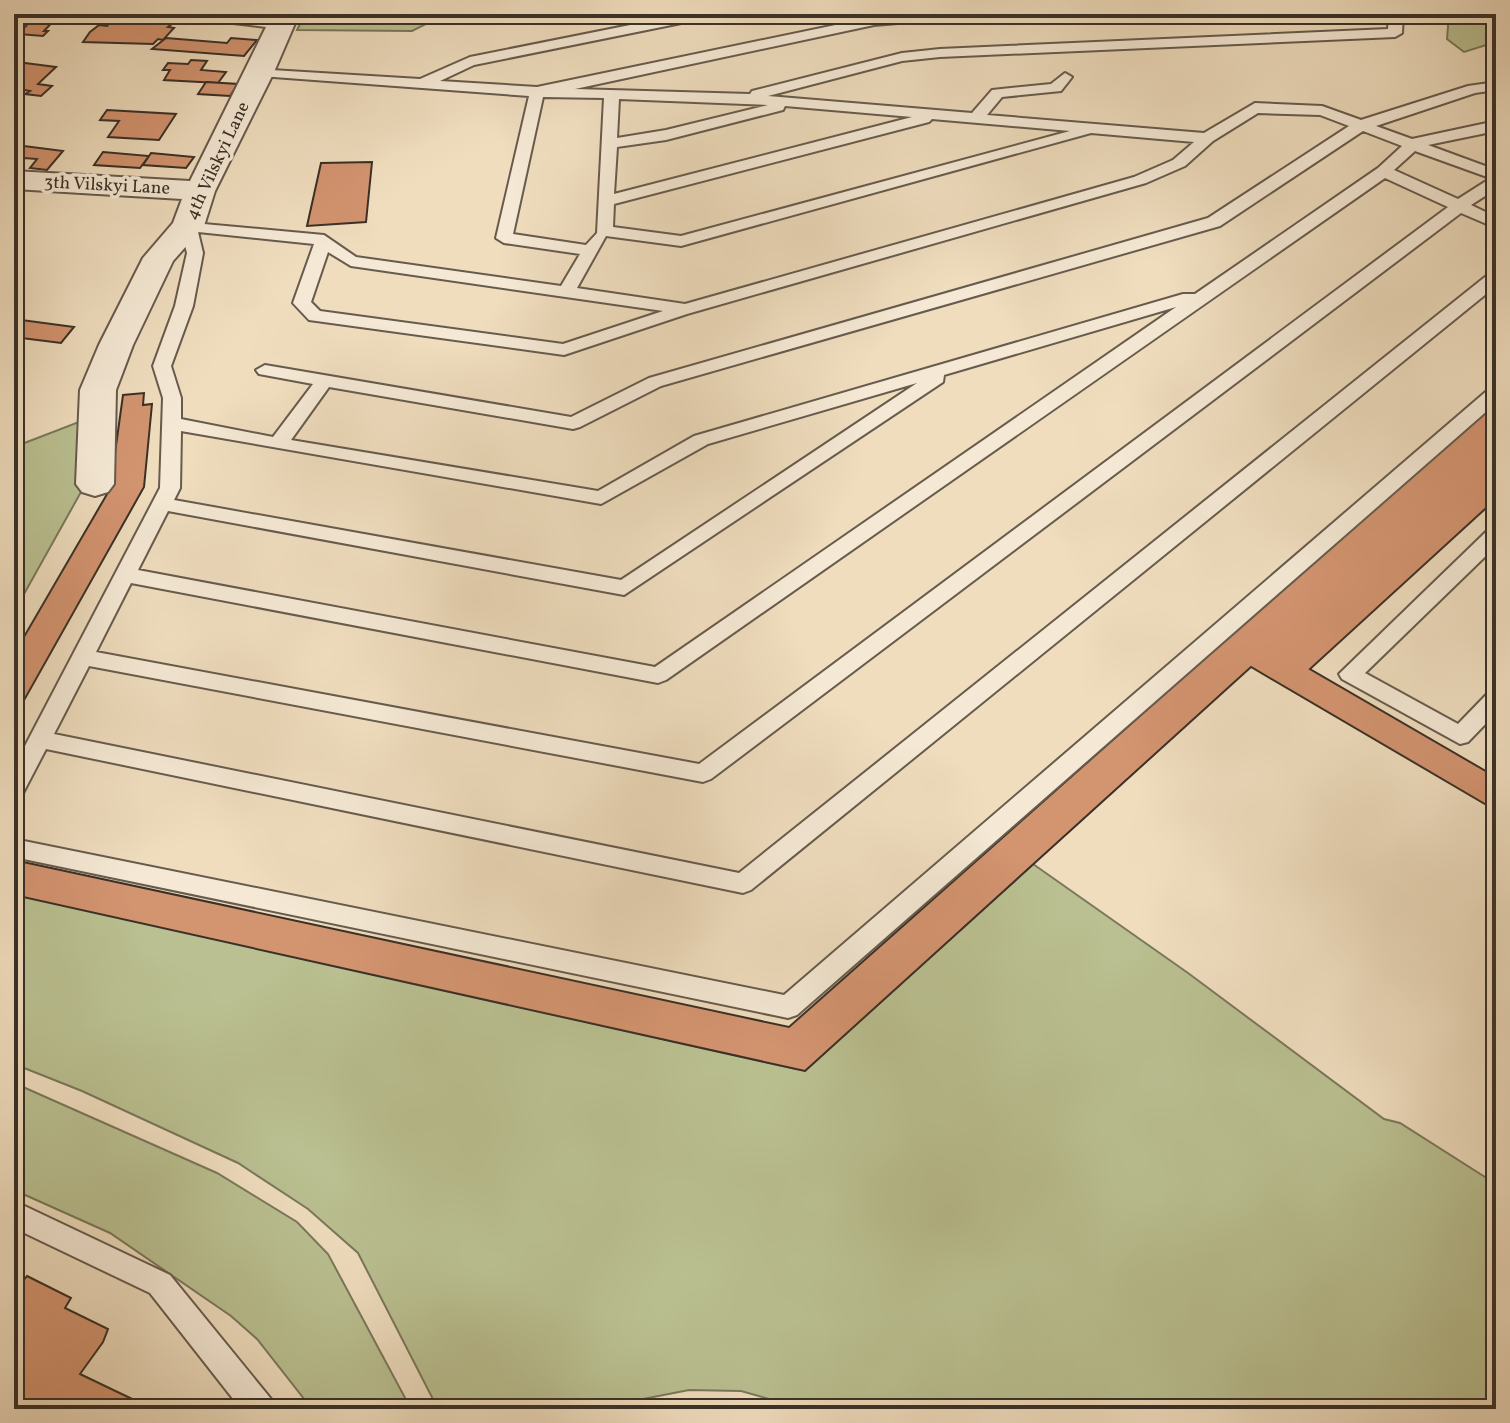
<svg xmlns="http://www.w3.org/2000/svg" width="1510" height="1423" font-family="Vollkorn,serif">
	<rect width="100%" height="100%" fill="#efddbe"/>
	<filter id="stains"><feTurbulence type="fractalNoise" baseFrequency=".0025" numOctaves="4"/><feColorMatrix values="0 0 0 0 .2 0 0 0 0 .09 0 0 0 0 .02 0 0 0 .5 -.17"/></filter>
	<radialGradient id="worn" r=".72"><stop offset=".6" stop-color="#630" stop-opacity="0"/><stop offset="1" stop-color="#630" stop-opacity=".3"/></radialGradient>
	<g fill="#bac091" stroke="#7a785c" stroke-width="2">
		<polygon points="305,14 416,14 430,22 412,31 297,30"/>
		<polygon points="1449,14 1496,14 1496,42 1464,52 1447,39"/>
		<polygon points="97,415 81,492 14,612 14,447"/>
		<polygon points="1033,864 1188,973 1384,1119 1400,1123 1496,1184 1496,1409 804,1409 741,1391 689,1390 592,1409 438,1409 358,1253 308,1209 238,1163 82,1091 14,1064 14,894 805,1071"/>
		<polygon points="14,1083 217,1173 297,1222 328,1254 411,1409 312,1409 257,1339 231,1316 110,1233 14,1190"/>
	</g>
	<g fill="#d39470" stroke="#3a3027" stroke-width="2">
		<polygon points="14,14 45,14 58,16 44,31 48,31 43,36 18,34 28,24 14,22"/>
		<polygon points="115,17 172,24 168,27 174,28 163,40 158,39 153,44 83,42 90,32 99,25 107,26"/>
		<polygon points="166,38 227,43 231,38 257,40 244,56 152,49"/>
		<polygon points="191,60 207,61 201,70 226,72 218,83 164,80 170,70 163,70 168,63 188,64"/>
		<polygon points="25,63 56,67 38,84 52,86 41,96 25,94 30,91 14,88 14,73"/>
		<polygon points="206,82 238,84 230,96 198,94"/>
		<polygon points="107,110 176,114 159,140 108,137 119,121 100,120"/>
		<polygon points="16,145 63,151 47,170 30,168 37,159 24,158 14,169"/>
		<polygon points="103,152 149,156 140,168 94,165"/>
		<polygon points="151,153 194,157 186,168 143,165"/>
		<polygon points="372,162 366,222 307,226 321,163"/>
		<polygon points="14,319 74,327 61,343 14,337"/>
		<polygon points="144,393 143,405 152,404 144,487 14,718 14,654 110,489 123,395"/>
		<polygon points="1496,400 1496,499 1310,669 1496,777 1496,801 1490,807 1251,667 805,1071 14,895 14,860 789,1027"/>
		<polygon points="27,1276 71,1298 65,1308 108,1329 103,1342 80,1374 153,1409 14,1409 14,1283 19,1286"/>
	</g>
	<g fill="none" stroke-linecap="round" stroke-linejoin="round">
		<defs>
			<g id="lane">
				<path d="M685,14H713L706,18L474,65L440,81L537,87L874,17L964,14L957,18L874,25L575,89L750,94L752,91L902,53L940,49L1388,29L1389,14H1403L1402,33L1395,37L940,57L902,61L768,96L972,113L992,90L1051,84L1065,73L1072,77L1061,91L1002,97L987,115L1204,133L1255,103L1322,106L1361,120L1468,86L1496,82V90L1475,93L1376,126L1412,139L1496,121V131L1428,145L1496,170V189L1471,205L1496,217V228L1461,213L711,779L703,782L89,666L54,734L739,873L1490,273L1496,272V286L751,890L743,893L46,749L22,795L14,798V767L160,488L163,398L153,366L175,306L187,253L180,226L182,222L324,235L356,257L561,286L580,254L504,243L496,238L529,96L260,76L253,72L255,69L420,79L470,57ZM543,97L604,98L597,233L586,245L513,234ZM619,99L768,105L666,130L617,138ZM785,106L912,117L614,194L617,147L666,140L783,110ZM1258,113L1320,115L1349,126L1208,218L649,378L571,417L265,365L256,370L259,374L313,384L273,437L181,419V398L171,366L193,306L203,253L198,232L314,244L293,303L309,320L564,355L687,314L1146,183L1185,166L1213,141ZM932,119L1070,131L681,236L613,227L614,204L929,122ZM1363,131L1402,146L1378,168L1195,294H1183L694,436L598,491L291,440L329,387L573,429L580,427L661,386L1220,226ZM1091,133L1194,142L1173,160L1134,177L685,304L577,288L606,236L681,246ZM1415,151L1490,178H1491L1458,199L1394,170ZM1385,178L1448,207L699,764L96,652L131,583L658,683L666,680ZM328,252L351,266L663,311L563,344L320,311L311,302ZM1176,307L655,667L138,570L168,511L624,595L943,382L944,375ZM917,383L621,580L174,500L180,488L181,431L601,504L708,444Z"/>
				<polygon points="1496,387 1496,403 797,1015 788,1018 14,857 14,839 784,995 1489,389"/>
				<polygon points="1496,527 1496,546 1365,673 1458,724 1488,693 1496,691 1496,713 1468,742 1460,744 1342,679 1339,674 1489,529"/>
				<polygon points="14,1201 170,1275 271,1399 275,1409 241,1409 150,1293 14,1228"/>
			</g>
			<polygon id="street" points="204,14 299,14 274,72 215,191 204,226 173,261 133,345 116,390 114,484 108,492 95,496 82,492 76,484 80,390 99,345 143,258 173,223 182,199 14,189 14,171 190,181 266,27 208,20"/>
		</defs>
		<use href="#lane" stroke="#675b4d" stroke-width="4"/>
		<use href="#street" stroke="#675b4d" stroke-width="4"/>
		<use href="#lane" fill="#f5e9d5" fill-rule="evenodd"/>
		<use href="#street" fill="#f5e9d5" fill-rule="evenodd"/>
	</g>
	<g text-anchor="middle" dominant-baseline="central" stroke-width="7" stroke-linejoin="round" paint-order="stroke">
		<g font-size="18" fill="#3a3027" stroke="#f5e9d5">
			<text transform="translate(218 161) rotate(-65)">4th Vilskyi Lane</text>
			<text transform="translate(107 186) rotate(3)">3th Vilskyi Lane</text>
		</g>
	</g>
	<rect width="1510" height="1423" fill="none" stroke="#efddbe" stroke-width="48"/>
	<rect x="16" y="16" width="1478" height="1391" fill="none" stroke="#3a3027" stroke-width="4"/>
	<rect x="24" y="24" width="1462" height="1375" fill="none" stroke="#3a3027" stroke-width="2"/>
	<rect width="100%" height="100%" filter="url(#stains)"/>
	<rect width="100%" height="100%" fill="url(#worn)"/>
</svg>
